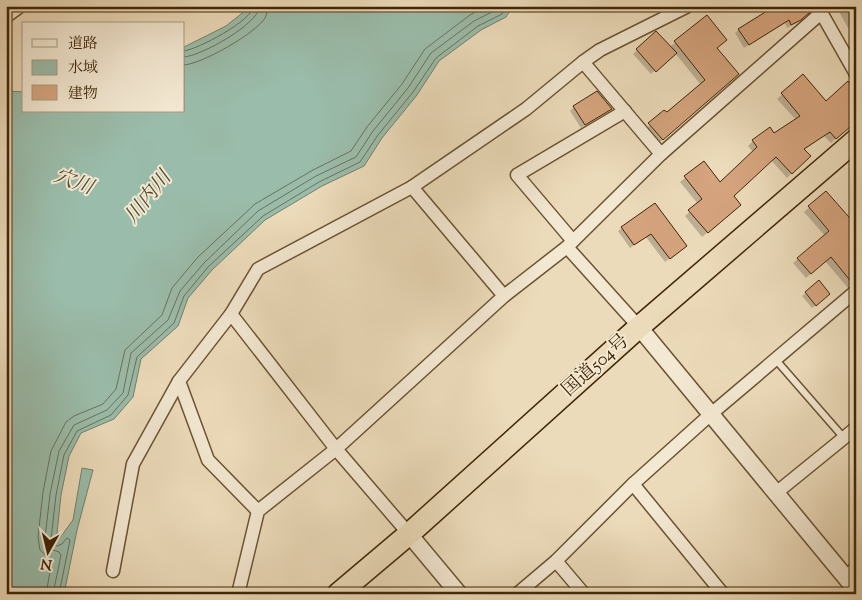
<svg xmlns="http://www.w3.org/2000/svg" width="862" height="600" font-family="'Sorts Mill Goudy','Noto Serif JP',serif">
	<rect width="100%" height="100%" fill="#ecdbba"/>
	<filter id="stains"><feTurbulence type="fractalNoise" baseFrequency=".004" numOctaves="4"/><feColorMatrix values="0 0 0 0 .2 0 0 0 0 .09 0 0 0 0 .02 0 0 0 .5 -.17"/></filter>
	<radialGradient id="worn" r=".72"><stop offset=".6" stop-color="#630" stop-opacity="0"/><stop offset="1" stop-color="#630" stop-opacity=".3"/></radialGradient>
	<polygon fill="#9abcaa" stroke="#768068" points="251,6 513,6 506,17 481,30 439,61 417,95 382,138 364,166 322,186 265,220 212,270 188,298 178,326 141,359 133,397 114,419 81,433 69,456 61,495 56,543 73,520 82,468 93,470 77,530 64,594 6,594 6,91 24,92 24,111 184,111 184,47 226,26"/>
	<g fill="#0003">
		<polygon points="839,6 856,6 856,23 848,28 837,8"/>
		<polygon points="808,12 796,23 787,28 785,23 744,48 735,33 739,30"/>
		<polygon points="707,17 715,49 733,79 658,144 645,129 666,114 701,85 675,53 651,74 633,54 656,33 670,47"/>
		<polygon points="803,76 826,103 856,120 831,143 824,136 804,150 809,156 787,178 771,160 733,197 735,209 702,237 685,216 698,204 680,182 704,162 720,183 753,152 748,146 753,141 774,134 796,120 777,99"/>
		<polygon points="574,107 610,109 581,128 570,111"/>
		<polygon points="826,192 856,250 856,285 853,288 848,288 825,261 806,278 793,263 825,236 804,212"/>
		<polygon points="655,205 682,249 665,262 646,237 630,248 618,231"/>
		<polygon points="806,293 825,298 812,308 802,296"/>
	</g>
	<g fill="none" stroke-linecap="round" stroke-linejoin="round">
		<g stroke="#6d7158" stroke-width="1">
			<path d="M184,51C198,49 252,21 254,6"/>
			<path d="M184,57C201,56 259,24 260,6"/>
			<path d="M184,65C202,64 256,33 265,18C267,14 267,10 268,6"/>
			<polyline points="46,594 52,561 40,550 38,537 43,492 51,451 66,422 74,416 103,404 116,389 125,350 162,315 172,288 198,257 255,204 313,170 351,151 367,127 402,84 425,49 470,15 486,6"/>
			<polyline points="53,594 61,555 59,552 50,549 46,545 45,538 50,494 59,451 74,425 107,410 123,393 131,353 168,320 180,291 204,263 258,211 316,176 356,157 373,131 408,88 431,53 474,21 498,9 500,6"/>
			<polyline points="59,594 70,540 67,538 62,544 57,546 53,544 51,539 56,495 64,455 77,431 111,415 128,395 137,357 174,323 184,296 208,267 263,216 319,182 360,162 378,135 413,92 436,58 478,26 502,14 507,6"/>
		</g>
	</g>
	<g fill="#d5a47e" stroke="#402605">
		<polygon points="775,6 807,6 810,12 801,20 791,25 789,20 749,45 738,29"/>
		<polygon points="707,15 727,40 717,48 739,74 663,140 648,123 664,110 667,112 705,80 674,41"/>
		<polygon points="656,31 677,53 656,72 636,49"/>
		<polygon points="803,74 826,101 848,81 856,90 856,122 836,139 830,132 804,149 811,156 792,174 776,157 734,196 741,205 708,233 688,210 702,199 684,176 704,161 720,182 757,147 752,140 770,127 774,133 800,116 781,93"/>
		<polygon points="597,91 612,109 585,125 573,106"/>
		<polygon points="826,191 856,225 856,283 853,284 831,257 811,274 797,258 829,231 808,206"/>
		<polygon points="655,203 687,246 670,259 651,234 634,245 621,227"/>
		<polygon points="819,280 830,294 816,306 805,292"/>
	</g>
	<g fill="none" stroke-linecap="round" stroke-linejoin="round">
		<defs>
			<polyline id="service" points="776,360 844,438"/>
			<g id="minor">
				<polyline points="818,7 856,74"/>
				<polyline points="583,62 661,154"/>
				<polyline points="412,187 504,296"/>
				<polyline points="573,241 517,175 625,111"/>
				<polyline points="567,247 639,327"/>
				<polyline points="231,314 179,381 208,460 258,511"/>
				<polyline points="633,484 723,594"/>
				<polyline points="776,493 856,428"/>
				<polyline points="409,534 336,449 231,314 258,269 412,187 526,109 583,62 600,50 688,6"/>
				<polyline points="556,561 584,594"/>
				<polyline points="113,571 133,464 179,381"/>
				<polyline points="846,577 856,568"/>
				<polyline points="238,594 258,511 336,449 504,296 567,247 661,154 821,13"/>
				<polyline points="517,594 556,561 633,484 711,414 856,291"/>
			</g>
			<g id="tertiary">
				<polyline points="6,14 17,6"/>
				<polyline points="639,327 856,590"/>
				<polyline points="409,534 459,594"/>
			</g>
			<polyline id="trunk" points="338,594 409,534 639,327 856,140"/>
		</defs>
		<use href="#service" stroke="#6b5332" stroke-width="9"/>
		<use href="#minor" stroke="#6b5332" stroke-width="15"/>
		<use href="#tertiary" stroke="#6b5332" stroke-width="19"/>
		<use href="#trunk" stroke="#402605" stroke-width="24"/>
		<use href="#service" stroke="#f3e8d2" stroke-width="6"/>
		<use href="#minor" stroke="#f3e8d2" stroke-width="12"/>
		<use href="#tertiary" stroke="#f3e8d2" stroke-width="16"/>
		<use href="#trunk" stroke="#ecdbba" stroke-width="21"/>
	</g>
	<g text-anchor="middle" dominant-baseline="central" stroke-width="4" stroke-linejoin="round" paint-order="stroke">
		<g font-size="19" fill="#402605" stroke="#f3e8d2">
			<text transform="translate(596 366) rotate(-42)">国道504号</text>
		</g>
		<g font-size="20" font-style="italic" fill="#564c2e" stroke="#f3e8d2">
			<text transform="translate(73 183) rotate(20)">穴川</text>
			<text transform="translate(149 198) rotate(-51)">川内川</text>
		</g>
	</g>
	<rect width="862" height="600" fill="none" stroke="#ecdbba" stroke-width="25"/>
	<rect x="8" y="8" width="847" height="585" fill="none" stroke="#402605" stroke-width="2.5"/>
	<rect x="12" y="12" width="837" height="575" fill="none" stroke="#402605"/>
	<rect x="22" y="22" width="162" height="90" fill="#f3e8d2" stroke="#ab9a80"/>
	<rect x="32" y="39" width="25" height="8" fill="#f3e8d2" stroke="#ab9a80"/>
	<text x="68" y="48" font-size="15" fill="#402605">道路</text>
	<rect x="32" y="60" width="25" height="15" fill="#9abcaa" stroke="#ab9a80"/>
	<text x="68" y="72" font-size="15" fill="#402605">水域</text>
	<rect x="32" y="85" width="25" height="15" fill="#d5a47e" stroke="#ab9a80"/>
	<text x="68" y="98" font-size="15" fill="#402605">建物</text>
	<g transform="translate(48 552) rotate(188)" stroke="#f3e8d2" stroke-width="4" paint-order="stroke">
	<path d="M0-4L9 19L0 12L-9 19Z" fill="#402605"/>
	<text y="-8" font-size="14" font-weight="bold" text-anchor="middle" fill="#402605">N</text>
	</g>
	<rect width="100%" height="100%" filter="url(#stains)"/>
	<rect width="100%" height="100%" fill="url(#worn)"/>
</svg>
